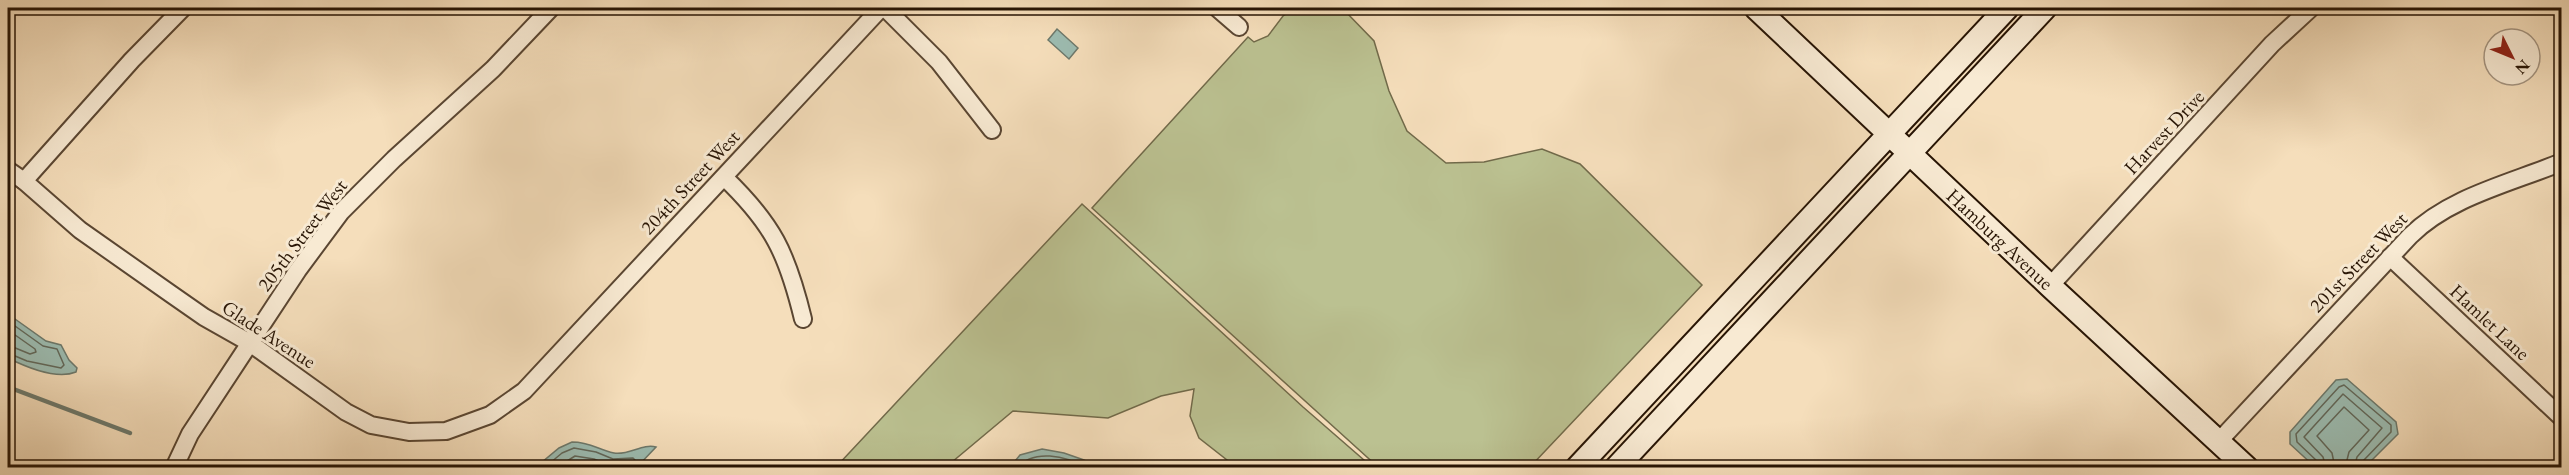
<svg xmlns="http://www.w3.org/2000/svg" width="2569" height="475" font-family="'EB Garamond',serif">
	<rect width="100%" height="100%" fill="#f5debb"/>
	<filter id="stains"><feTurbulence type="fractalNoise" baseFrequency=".00333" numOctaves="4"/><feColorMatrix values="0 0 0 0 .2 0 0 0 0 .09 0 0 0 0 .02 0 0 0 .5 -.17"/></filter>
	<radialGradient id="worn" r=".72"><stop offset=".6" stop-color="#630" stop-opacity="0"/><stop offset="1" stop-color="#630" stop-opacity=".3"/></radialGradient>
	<g fill="#bbc191" stroke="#716a4a" stroke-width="1.5">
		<polygon points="1295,8 1343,9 1374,41 1389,91 1407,131 1446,163 1484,162 1542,149 1580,164 1702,285 1530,467 1378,467 1092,208 1248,37 1254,42 1268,36 1283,16"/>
		<polygon points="1082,204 1303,407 1372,467 1236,467 1199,438 1190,416 1194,389 1161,396 1108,418 1013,411 946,467 836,467"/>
	</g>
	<g fill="#9cbcb1" stroke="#6d796c" stroke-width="1.5">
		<polygon points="1057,29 1078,48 1069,59 1048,40"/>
		<path d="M8,314L46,341L61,345L69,360L77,368L76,372C56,380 26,367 8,358Z"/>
		<polygon points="2347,379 2396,422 2398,434 2365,467 2315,467 2290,444 2290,432 2336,380"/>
		<path d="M572,442C591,442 598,450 614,453C628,456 643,443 656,447L637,467H520L542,462L559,448Z"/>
		<polygon points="1042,449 1064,453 1084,460 1098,467 1010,467 1020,455"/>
	</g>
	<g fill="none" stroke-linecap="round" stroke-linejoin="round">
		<g stroke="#62685a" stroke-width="1.5">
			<polyline points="8,321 43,346 57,349 64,365 61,368 27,361 8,353"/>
			<polyline points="8,330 35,349 36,352 30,354 8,345"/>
			<polyline points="544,468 562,453 574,448 596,452 613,459 633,458 635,460 633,468"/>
			<polyline points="556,468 575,456 594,459 610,466 626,468"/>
			<path d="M1017,468C1033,449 1066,455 1085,468"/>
			<polyline points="2319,468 2317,461 2297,442 2296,434 2339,387 2344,385 2391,425 2391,432 2363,461 2362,468"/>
			<polyline points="2326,468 2323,457 2304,437 2343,394 2382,428 2357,457 2354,468"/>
			<polyline points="2335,468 2332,453 2317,436 2344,407 2369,430 2349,452 2345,468"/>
		</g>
		<g stroke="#6d796c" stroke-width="4.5">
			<polyline points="8,387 130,433"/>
			<polyline points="320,468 323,468"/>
		</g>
		<defs>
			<g id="street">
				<polyline points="885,8 939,62 992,130"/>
				<polyline points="1217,8 1239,27"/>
				<polyline points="8,170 24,181 80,230 171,294 204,317 250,343 346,412 371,425 409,432 446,431 490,415 524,391 881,8"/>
				<path d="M724,177C773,224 787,253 803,319"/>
				<polyline points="24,181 132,60 183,8"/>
				<polyline points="2390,257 2562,418"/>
				<polyline points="2050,286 2272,44 2311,8"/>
				<path d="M2219,441L2410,236C2449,197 2511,183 2562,162"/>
				<polyline points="174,468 190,434 298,270 341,212 394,159 493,69 551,8"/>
			</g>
			<g id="secondary">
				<polyline points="1756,8 2050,286 2247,468"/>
				<polyline points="1577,468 2007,8"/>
				<polyline points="1616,468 2045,8"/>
			</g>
		</defs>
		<use href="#street" stroke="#5a4632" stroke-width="20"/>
		<use href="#secondary" stroke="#271404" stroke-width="26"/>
		<use href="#street" stroke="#f8ead3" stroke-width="16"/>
		<use href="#secondary" stroke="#f8ead3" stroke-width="22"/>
	</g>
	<g text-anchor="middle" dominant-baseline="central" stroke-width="6" stroke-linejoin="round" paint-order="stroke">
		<g font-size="20" fill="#271404" stroke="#f8ead3">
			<text transform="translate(2164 132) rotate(-47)">Harvest Drive</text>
			<text transform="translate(690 182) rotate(-47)">204th Street West</text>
			<text transform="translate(302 235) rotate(-53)">205th Street West</text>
			<text transform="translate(2000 239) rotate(43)">Hamburg Avenue</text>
			<text transform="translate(2358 262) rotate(-46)">201st Street West</text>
			<text transform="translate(2490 322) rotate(43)">Hamlet Lane</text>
			<text transform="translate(269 334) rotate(33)">Glade Avenue</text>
		</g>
	</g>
	<rect width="2569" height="475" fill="none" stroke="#f5debb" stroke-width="30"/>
	<rect x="9" y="9" width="2551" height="457" fill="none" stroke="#271404" stroke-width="3"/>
	<rect x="15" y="15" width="2539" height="445" fill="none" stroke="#271404" stroke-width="1.5"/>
	<g transform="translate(2512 57) rotate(133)"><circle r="28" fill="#f8ead3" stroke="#a49480" stroke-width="1.5"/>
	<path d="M0-4.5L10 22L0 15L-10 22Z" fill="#8f2418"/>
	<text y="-9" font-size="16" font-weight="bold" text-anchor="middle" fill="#271404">N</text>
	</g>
	<rect width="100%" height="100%" filter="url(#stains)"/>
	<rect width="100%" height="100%" fill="url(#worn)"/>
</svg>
